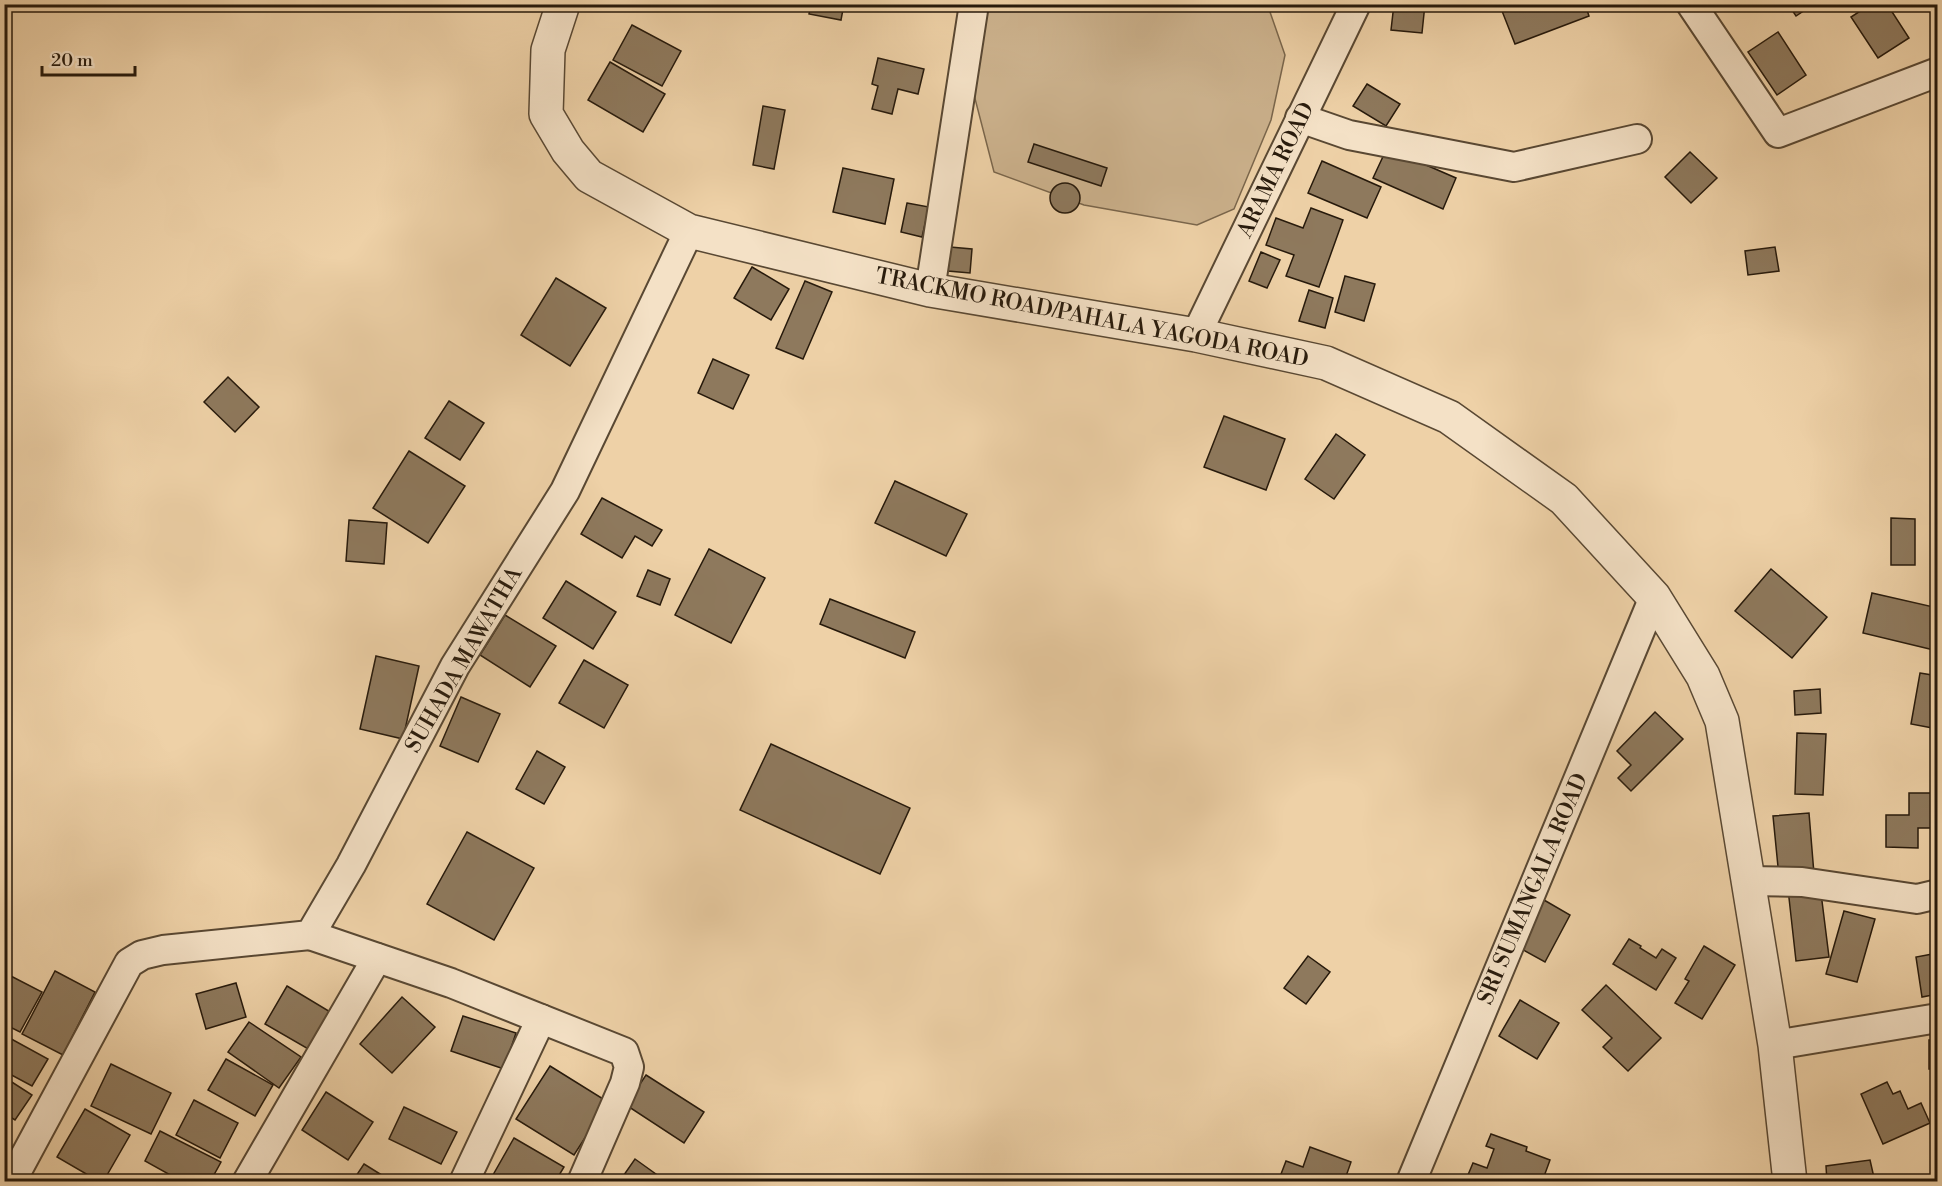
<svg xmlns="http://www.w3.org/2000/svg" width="1942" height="1186" font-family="'Libre Bodoni',serif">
	<rect width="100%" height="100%" fill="#eed1a7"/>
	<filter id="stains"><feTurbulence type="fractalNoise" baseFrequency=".00333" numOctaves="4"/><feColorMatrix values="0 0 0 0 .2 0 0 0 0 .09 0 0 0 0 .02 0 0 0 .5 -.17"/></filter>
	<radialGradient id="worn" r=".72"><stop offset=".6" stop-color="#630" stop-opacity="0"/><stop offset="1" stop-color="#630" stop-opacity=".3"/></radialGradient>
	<polygon fill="#ccb28d" stroke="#7a664c" stroke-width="1.5" points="986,5 1260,5 1270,12 1285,55 1271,120 1234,209 1197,225 1084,205 994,172 972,87"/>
	<g fill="#8e795d" stroke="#271a0c" stroke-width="1.5">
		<polygon points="811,4 844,4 841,20 809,14"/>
		<polygon points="1394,4 1425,4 1422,33 1391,30"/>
		<polygon points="1517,4 1585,4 1589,16 1515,44 1502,11"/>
		<polygon points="1788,4 1814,4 1796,16"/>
		<polygon points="1871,4 1887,4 1909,38 1878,58 1851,17"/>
		<polygon points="632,25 681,51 662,86 613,60"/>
		<polygon points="1778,32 1806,75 1777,95 1748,52"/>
		<polygon points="878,58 924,69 918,94 898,89 892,114 872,109 878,86 872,84"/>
		<polygon points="610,62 665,94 643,132 588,100"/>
		<polygon points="1367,84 1400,104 1386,126 1353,106"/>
		<polygon points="763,106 785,110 774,169 753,165"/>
		<polygon points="1034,144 1107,168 1101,186 1028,162"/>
		<polygon points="1387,148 1456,178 1443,209 1373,178"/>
		<polygon points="1690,152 1717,178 1691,203 1665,177"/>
		<polygon points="1322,161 1381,187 1367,218 1308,193"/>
		<polygon points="843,168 894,179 885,224 833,212"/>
		<circle cx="1065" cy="198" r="15"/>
		<polygon points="907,203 929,207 922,237 901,232"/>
		<polygon points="1311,208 1343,220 1319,287 1286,276 1294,255 1266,245 1276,218 1303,228"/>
		<polygon points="950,247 972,249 970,273 948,271"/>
		<polygon points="1775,247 1779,271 1748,275 1745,251"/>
		<polygon points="1261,252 1280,260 1267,288 1249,281"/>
		<polygon points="752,267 789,289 771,320 734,298"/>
		<polygon points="1345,276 1375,284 1364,321 1335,312"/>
		<polygon points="556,278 606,308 570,366 521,335"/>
		<polygon points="805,281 832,292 803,359 776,348"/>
		<polygon points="1309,290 1333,298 1325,328 1299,321"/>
		<polygon points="713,359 749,375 733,409 698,393"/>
		<polygon points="228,377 259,407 235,432 204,402"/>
		<polygon points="449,401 484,423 460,460 425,438"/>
		<polygon points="1224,416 1285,439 1266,490 1204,467"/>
		<polygon points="1336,434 1365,455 1334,499 1305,479"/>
		<polygon points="409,451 465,486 428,543 373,508"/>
		<polygon points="895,481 967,514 946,556 875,523"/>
		<polygon points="602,498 662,530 652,546 635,536 622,558 581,534"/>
		<polygon points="1891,518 1915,519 1915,565 1891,565"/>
		<polygon points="349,520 387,523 384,564 346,561"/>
		<polygon points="709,549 765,578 731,643 675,615"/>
		<polygon points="1937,551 1938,551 1938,596 1935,596"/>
		<polygon points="1771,569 1827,617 1792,658 1735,611"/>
		<polygon points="648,570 670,579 660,605 637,596"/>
		<polygon points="566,581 616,612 593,649 543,618"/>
		<polygon points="1872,593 1938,608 1938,651 1863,633"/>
		<polygon points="830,599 915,632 905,658 820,624"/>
		<polygon points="505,615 556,646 530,687 480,655"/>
		<polygon points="376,656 419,666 403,739 360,729"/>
		<polygon points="584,660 628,685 604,728 559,703"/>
		<polygon points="1920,673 1938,676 1938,729 1911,724"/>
		<polygon points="1820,689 1821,713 1795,715 1794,691"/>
		<polygon points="461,697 500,714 478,762 440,746"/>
		<polygon points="1655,712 1683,739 1631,791 1618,778 1631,765 1617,751"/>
		<polygon points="1797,733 1826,734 1823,795 1795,794"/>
		<polygon points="771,744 910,808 880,874 740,810"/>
		<polygon points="537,751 565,767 544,804 516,789"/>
		<polygon points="1909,793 1938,793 1938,828 1918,828 1918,848 1886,847 1886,815 1909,815"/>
		<polygon points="1809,813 1814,874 1779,877 1773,816"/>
		<polygon points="467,832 534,868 494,940 427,904"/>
		<polygon points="1820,885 1829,957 1796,961 1788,889"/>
		<polygon points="1544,900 1570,915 1545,962 1518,947"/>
		<polygon points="1844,911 1875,919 1857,982 1826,974"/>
		<polygon points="1629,939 1641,946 1640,948 1656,958 1662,949 1676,958 1656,990 1613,964"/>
		<polygon points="1704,946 1735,965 1702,1019 1675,1003 1689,981 1685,979"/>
		<polygon points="1938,953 1938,994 1922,997 1916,957"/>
		<polygon points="1308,956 1330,972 1306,1004 1284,988"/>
		<polygon points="55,971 95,992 63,1055 22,1034"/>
		<polygon points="5,973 42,992 20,1032 4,1024"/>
		<polygon points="236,983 246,1017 206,1029 196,994"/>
		<polygon points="1606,985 1661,1038 1628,1071 1603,1047 1612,1038 1582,1010"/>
		<polygon points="287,986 332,1013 310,1050 265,1024"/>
		<polygon points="402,997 435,1027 392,1073 360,1044"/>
		<polygon points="1520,1000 1559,1023 1537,1059 1499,1036"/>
		<polygon points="463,1016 516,1033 504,1069 451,1051"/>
		<polygon points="249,1022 301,1057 279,1088 228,1052"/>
		<polygon points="4,1035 48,1059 32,1086 4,1071"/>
		<rect x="1929" y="1040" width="9" height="29"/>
		<polygon points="226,1059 273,1085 255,1116 208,1090"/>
		<polygon points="111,1064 171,1093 151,1134 91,1106"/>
		<polygon points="550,1066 608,1102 574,1155 516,1119"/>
		<polygon points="646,1075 704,1112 684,1143 626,1105"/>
		<polygon points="4,1077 32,1095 15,1120 4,1113"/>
		<rect x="1936" y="1081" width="2" height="23"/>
		<polygon points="1887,1082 1893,1094 1900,1091 1908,1109 1921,1103 1930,1123 1883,1144 1861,1094"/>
		<polygon points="326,1092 373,1122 348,1160 302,1130"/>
		<polygon points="194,1100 238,1123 220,1158 176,1135"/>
		<polygon points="404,1107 457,1132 441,1164 389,1139"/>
		<polygon points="85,1109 130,1135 103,1182 100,1182 57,1157"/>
		<polygon points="160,1131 221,1162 210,1182 171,1182 174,1177 145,1161"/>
		<polygon points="1491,1134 1527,1147 1526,1151 1550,1160 1542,1182 1465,1182 1473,1163 1487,1168 1494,1149 1486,1146"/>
		<polygon points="514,1138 564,1167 555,1182 489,1182"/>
		<polygon points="1310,1147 1351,1162 1344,1182 1278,1182 1286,1161 1303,1167"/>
		<polygon points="635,1159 667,1182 619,1182"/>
		<polygon points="1870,1160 1875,1182 1827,1182 1826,1166"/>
		<polygon points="364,1164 393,1182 352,1182"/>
		<polygon points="283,1176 296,1182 280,1182"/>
	</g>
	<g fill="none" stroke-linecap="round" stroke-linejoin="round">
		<defs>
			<g id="minor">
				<polyline points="1691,4 1778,133 1938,72"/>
				<polyline points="1300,118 1349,135 1514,167 1637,139"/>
				<polyline points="930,290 974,4"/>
				<polyline points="1196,335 1356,4"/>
				<polyline points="1748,881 1802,882 1917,899 1938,894"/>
				<polyline points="310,935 451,983 624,1052 629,1067 625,1083 582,1182"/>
				<polyline points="1775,1045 1938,1018"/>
				<polyline points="11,1182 129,963 142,955 163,950 310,935 351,865 455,666 565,491 689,231"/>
				<polyline points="247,1182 377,958"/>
				<polyline points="464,1182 541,1019"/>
				<polyline points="1411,1182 1654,597"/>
			</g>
			<polyline id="tertiary" points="563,4 548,50 546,114 568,151 589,176 689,231 930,290 1196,335 1326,363 1449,417 1564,499 1654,597 1703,676 1722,721 1775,1045 1790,1182"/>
		</defs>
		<use href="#minor" stroke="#594833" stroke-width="32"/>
		<use href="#tertiary" stroke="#594833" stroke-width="36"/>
		<use href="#minor" stroke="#f4e1c6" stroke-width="28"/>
		<use href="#tertiary" stroke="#f4e1c6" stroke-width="33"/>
	</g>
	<g text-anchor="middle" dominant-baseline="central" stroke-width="5" stroke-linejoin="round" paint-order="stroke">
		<g font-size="22" fill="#271a0c" stroke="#f4e1c6">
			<text transform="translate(1276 170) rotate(-64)">ARAMA ROAD</text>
			<text transform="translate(1092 318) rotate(11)">TRACKMO ROAD/PAHALA YAGODA ROAD</text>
			<text transform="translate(464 660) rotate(-60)">SUHADA MAWATHA</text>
			<text transform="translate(1533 889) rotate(-67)">SRI SUMANGALA ROAD</text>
		</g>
	</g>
	<rect width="1942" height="1186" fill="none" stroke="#eed1a7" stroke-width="24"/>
	<rect x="6" y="6" width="1930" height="1174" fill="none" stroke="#271a0c" stroke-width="3"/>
	<rect x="12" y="12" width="1918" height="1162" fill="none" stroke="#271a0c" stroke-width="1.5"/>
	<path d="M42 66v9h93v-9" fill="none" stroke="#271a0c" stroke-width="3"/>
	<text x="51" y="66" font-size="18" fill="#271a0c" stroke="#f4e1c6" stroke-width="4.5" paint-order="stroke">20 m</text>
	<rect width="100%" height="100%" filter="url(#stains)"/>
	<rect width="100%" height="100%" fill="url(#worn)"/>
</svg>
